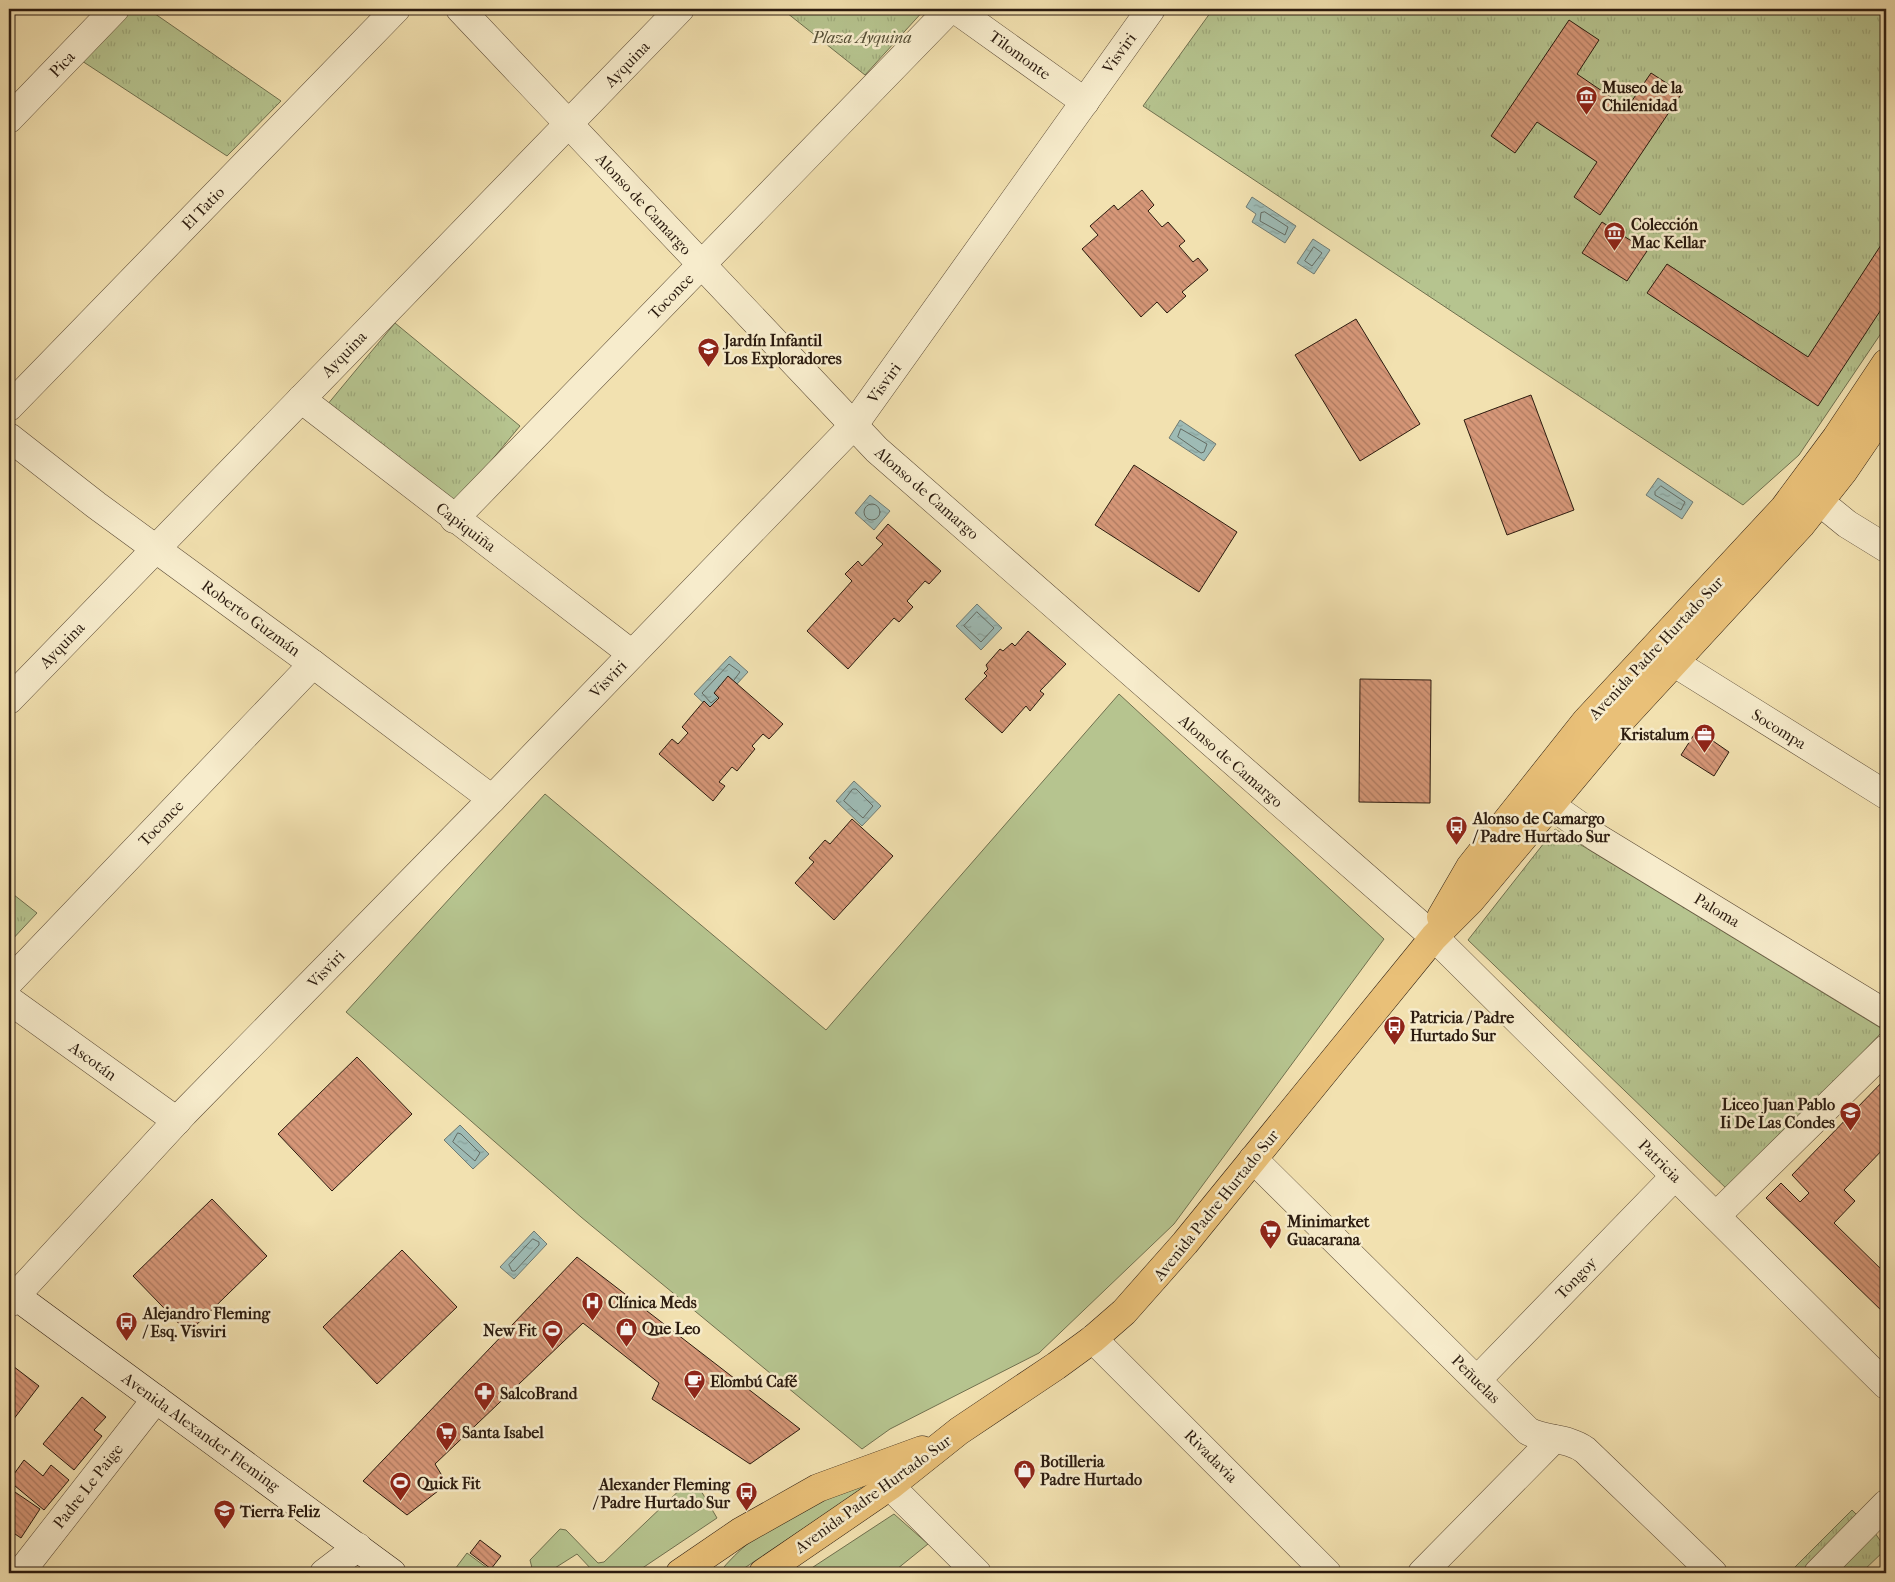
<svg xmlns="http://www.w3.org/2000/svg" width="1895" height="1582" font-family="'IM FELL French Canon',serif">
	<defs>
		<pattern id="park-tufts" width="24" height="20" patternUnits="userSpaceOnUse" patternTransform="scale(1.25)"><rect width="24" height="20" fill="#b6c48f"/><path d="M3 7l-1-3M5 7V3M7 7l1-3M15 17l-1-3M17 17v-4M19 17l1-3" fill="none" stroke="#9da87a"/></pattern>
		<pattern id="water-ripples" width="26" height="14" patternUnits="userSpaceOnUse" patternTransform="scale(1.25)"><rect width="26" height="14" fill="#9ebbb5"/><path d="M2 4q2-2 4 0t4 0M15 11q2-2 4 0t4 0" fill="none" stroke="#88a09a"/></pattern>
		<pattern id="building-back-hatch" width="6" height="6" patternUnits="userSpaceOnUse" patternTransform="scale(1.25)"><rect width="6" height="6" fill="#d69778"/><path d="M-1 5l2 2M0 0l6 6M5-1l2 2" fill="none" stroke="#ae7a61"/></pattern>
	</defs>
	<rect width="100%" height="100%" fill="#f2e1b0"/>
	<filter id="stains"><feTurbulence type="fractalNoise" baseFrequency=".004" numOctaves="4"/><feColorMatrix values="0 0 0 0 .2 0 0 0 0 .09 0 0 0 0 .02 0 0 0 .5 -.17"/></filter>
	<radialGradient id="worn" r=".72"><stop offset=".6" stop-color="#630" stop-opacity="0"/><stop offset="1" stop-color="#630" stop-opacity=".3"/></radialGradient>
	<g fill="#b6c48f" stroke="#70704f">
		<polygon points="1119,694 1384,939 1174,1224 1039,1353 890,1429 862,1449 581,1217 346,1012 545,794 826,1030"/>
		<polygon points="688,1482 697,1484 717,1518 635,1573 590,1573 593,1571 577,1554 547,1573 537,1572 532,1568 530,1560 560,1529 566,1530 598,1563 604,1562"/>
		<path d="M867,1483L866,1487L737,1573H719C758,1524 811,1504 867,1483Z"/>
		<polygon points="894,1514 928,1544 892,1573 804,1573"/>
		<polygon points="467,1553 494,1573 452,1573"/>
	</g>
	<g fill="url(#park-tufts)" stroke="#70704f">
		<polygon points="130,9 148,9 281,101 227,156 82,61"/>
		<polygon points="782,9 925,9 865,75"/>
		<polygon points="1213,9 1886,9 1886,326 1799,455 1743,505 1143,106"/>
		<polygon points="395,323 520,426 452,508 327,405"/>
		<polygon points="1555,829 1884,1030 1729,1191 1468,940"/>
		<polygon points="9,891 37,913 9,943"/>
		<polygon points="1852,1510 1875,1533 1886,1549 1861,1573 1789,1573"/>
	</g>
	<g fill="url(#water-ripples)" stroke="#707b73">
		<polygon points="1252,197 1296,226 1285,243 1252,222 1256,214 1246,207"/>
		<polygon points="1313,239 1330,250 1314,274 1297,263"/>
		<polygon points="1180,420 1216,444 1204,461 1169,438"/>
		<polygon points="1658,478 1693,502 1682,519 1646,495"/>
		<polygon points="870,495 890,511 874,530 855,513"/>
		<polygon points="977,604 1002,628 981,650 956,626"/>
		<polygon points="730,656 748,672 712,711 694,694"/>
		<polygon points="854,781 881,806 862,826 836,801"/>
		<polygon points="460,1125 489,1154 473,1169 444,1140"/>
		<polygon points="534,1231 547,1244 514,1279 500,1267"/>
	</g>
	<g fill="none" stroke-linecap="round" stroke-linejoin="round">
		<g stroke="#646b62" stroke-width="1">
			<polygon points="1265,212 1288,227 1285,235 1260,221 1261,213"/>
			<polygon points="1314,247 1322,253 1312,266 1305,261"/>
			<polygon points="1181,429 1207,444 1204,452 1201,453 1178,437"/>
			<polygon points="1661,486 1685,502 1681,510 1655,495 1655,492"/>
			<circle cx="872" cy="512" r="8"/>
			<polygon points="977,612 994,628 981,642 964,626"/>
			<polyline points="717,698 711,703 702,693 729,664 740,672 734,680"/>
			<polygon points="853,789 856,789 873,806 863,818 844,801"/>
			<polygon points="458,1133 461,1134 480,1153 475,1161 453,1142"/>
			<polygon points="533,1239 539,1242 539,1245 515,1271 512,1271 509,1265"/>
		</g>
	</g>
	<g fill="url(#building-back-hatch)" stroke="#2b1b0f">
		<polygon points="1569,20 1599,40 1577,74 1627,108 1651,73 1682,93 1600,215 1574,197 1597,162 1537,122 1515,153 1491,136"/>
		<polygon points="1142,190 1154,205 1148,211 1162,227 1168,222 1185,241 1179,246 1193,262 1198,258 1208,270 1182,292 1186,296 1167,313 1157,302 1141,317 1082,249 1098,235 1090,226 1114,205 1118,210"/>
		<polygon points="1602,222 1647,251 1627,281 1582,253"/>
		<polygon points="1881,245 1886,248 1886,302 1818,406 1647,293 1667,264 1808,357"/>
		<polygon points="1356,319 1420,424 1360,461 1295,355"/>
		<polygon points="1531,395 1574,510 1507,535 1464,420"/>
		<polygon points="1134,465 1237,532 1199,592 1095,525"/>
		<polygon points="888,524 941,571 929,584 925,581 907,601 913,607 899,622 894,618 848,669 807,631 852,581 845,574 858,561 862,566 883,544 876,538"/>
		<polygon points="1028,631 1066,664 1040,691 1044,694 1030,711 1026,706 1002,733 965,699 987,676 984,673 988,669 986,665 1000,649 1003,651 1012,643 1015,646"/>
		<polygon points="728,676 783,724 769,739 763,734 752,746 755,749 737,771 732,767 719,782 725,786 713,801 659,754 672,739 678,744 688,733 682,727 704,701 710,707 719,698 714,693"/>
		<polygon points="1360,679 1431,680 1430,803 1359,802"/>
		<polygon points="1697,730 1729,752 1714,776 1681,755"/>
		<polygon points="852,819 893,856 834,920 795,883 814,862 809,858 825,840 830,844"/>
		<polygon points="357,1057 412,1114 332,1191 278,1134"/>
		<polygon points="1886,1078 1886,1146 1844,1190 1855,1201 1834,1223 1886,1274 1886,1315 1766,1198 1781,1183 1800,1202 1809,1193 1792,1175"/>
		<polygon points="212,1199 267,1256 188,1333 133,1276"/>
		<polygon points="402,1250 457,1307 377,1384 323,1327"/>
		<polygon points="577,1257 800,1429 750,1464 652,1399 659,1383 583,1323 435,1464 447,1484 407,1515 363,1481"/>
		<polygon points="9,1363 39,1386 13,1420 9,1417"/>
		<polygon points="82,1397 106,1417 94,1430 102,1436 74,1470 43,1444"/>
		<polygon points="24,1460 43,1476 51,1465 69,1480 44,1510 9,1481"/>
		<polygon points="9,1488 40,1509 21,1538 9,1530"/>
		<polygon points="480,1540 501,1556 491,1569 470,1553"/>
	</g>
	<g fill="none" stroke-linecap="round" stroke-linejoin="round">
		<defs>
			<g id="minor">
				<polyline points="955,9 1085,102"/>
				<polyline points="9,119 115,9"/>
				<polyline points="301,399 632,654"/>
				<polyline points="9,407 396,9"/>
				<polyline points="9,437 96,505 313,664 492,799"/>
				<polyline points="1820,502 1847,524 1886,548"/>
				<polyline points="454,519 950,9"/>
				<polyline points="1673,662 1886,795"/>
				<polyline points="9,700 680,9"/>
				<polyline points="1549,804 1596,837 1886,1014"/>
				<polyline points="9,982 313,664"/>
				<polyline points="9,1000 177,1121"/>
				<path d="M1253,1159L1528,1431C1546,1441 1567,1437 1585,1450L1713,1573"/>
				<polyline points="1716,1216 1886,1049"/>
				<polyline points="9,1303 184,1113 492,799 853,426 1151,9"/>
				<polyline points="1093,1339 1327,1573"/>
				<polyline points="1477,1380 1675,1176"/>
				<polyline points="890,1486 977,1573"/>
				<polyline points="20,1573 156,1399"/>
				<polyline points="324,1573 358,1547"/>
				<polyline points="1422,1573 1554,1439"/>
				<polyline points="1818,1573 1886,1504"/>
			</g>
			<polyline id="tertiary" points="460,9 877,450 1434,937 1886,1385"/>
			<polyline id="secondary" points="9,1291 392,1573"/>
			<g id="primary">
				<polyline points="1441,917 1470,867 1586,721 1784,508 1836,438 1886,363"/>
				<polyline points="680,1573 740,1532 818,1488 922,1450"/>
				<polyline points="763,1573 890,1486 959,1431 1056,1366 1093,1339 1124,1312 1185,1243 1434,937 1471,900 1624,717 1801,525 1843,472 1886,409"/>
			</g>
		</defs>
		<use href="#minor" stroke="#5d4c37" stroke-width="29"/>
		<use href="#tertiary" stroke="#5d4c37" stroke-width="29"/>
		<use href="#secondary" stroke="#2b1b0f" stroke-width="29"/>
		<use href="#primary" stroke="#2b1b0f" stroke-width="29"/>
		<use href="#minor" stroke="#f7eccc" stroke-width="28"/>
		<use href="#tertiary" stroke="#f7eccc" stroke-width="28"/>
		<use href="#secondary" stroke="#f7eccc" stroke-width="28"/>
		<use href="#primary" stroke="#e9c078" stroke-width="28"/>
	</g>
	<defs>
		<symbol id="museum-pin" viewBox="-11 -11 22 30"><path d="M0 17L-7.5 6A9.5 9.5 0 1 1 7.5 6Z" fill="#8f2418" stroke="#f7eccc"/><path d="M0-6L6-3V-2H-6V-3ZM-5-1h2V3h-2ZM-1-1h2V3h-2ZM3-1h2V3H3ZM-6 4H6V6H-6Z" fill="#fff"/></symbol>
		<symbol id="school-pin" viewBox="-11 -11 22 30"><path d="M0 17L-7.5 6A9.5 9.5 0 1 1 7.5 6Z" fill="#8f2418" stroke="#f7eccc"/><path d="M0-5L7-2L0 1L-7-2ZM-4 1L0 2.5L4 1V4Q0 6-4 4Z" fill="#fff"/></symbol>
		<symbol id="office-pin" viewBox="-11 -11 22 30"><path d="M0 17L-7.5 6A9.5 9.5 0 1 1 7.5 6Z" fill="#8f2418" stroke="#f7eccc"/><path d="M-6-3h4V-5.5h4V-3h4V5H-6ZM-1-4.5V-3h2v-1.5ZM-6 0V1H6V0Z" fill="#fff"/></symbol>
		<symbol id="bus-pin" viewBox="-11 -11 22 30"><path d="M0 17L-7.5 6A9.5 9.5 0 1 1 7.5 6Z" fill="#8f2418" stroke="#f7eccc"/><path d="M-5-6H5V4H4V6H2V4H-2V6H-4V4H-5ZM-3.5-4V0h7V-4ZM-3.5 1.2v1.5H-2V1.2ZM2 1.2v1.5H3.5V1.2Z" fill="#fff"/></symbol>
		<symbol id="supermarket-pin" viewBox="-11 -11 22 30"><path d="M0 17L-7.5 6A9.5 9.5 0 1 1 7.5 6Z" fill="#8f2418" stroke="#f7eccc"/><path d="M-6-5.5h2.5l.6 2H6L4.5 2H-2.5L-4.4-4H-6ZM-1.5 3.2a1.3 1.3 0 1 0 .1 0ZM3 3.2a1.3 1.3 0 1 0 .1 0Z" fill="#fff"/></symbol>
		<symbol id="hospital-pin" viewBox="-11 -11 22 30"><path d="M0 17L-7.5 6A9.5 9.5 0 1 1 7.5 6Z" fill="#8f2418" stroke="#f7eccc"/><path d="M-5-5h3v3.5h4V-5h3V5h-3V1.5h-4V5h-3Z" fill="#fff"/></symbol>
		<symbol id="shop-pin" viewBox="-11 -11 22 30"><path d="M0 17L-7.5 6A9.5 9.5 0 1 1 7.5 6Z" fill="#8f2418" stroke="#f7eccc"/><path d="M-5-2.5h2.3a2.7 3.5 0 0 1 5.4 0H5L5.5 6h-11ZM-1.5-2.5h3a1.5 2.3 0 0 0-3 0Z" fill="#fff"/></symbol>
		<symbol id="stadium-pin" viewBox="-11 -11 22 30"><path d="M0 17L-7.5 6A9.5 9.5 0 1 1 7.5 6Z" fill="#8f2418" stroke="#f7eccc"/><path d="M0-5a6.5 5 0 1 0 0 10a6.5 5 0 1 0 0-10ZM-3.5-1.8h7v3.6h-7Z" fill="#fff"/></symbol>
		<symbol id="cafe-pin" viewBox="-11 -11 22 30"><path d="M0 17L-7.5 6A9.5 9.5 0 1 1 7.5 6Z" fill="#8f2418" stroke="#f7eccc"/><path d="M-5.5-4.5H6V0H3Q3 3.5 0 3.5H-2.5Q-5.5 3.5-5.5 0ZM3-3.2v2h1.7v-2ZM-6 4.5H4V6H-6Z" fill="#fff"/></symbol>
		<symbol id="pharmacy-pin" viewBox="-11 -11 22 30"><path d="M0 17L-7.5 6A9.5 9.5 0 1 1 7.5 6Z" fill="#8f2418" stroke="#f7eccc"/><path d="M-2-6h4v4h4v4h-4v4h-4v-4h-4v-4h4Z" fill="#fff"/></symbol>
	</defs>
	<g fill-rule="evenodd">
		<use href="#museum-pin" x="1574" y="84" width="25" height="34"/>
		<use href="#museum-pin" x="1602" y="220" width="25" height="34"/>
		<use href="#school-pin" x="696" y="336" width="25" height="34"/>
		<use href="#office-pin" x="1692" y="722" width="25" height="34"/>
		<use href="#bus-pin" x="1444" y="814" width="25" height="34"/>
		<use href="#bus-pin" x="1382" y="1014" width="25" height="34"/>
		<use href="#school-pin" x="1838" y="1100" width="25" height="34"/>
		<use href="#supermarket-pin" x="1258" y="1218" width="25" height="34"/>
		<use href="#hospital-pin" x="580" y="1290" width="25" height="34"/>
		<use href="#bus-pin" x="114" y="1310" width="25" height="34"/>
		<use href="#shop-pin" x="614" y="1316" width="25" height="34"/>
		<use href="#stadium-pin" x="540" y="1318" width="25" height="34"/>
		<use href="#cafe-pin" x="682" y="1368" width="25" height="34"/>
		<use href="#pharmacy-pin" x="472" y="1380" width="25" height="34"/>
		<use href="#supermarket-pin" x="434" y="1420" width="25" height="34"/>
		<use href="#shop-pin" x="1012" y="1458" width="25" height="34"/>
		<use href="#stadium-pin" x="388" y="1470" width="25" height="34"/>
		<use href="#bus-pin" x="734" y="1480" width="25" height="34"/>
		<use href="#school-pin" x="212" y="1498" width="25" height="34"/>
	</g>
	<g text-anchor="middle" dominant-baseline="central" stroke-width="5" stroke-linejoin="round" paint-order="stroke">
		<g font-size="16" font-style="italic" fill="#554e35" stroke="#f7eccc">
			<text x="862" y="37">Plaza Ayquina</text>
		</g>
		<g font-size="16" fill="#2b1b0f" stroke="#f7eccc">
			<text transform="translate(1119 53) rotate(-54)">Visviri</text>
			<text transform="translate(1020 55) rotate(36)">Tilomonte</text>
			<text transform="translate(62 64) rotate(-46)">Pica</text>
			<text transform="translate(627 64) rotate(-46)">Ayquina</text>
			<text transform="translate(644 204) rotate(47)">Alonso de Camargo</text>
			<text transform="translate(203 208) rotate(-46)">El Tatio</text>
			<text transform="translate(671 296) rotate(-46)">Toconce</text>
			<text transform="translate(344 354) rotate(-46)">Ayquina</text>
			<text transform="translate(884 383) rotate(-54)">Visviri</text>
			<text transform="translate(927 493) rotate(41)">Alonso de Camargo</text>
			<text transform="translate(466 527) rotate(37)">Capiquiña</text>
			<text transform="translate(251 618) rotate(36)">Roberto Guzmán</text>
			<text transform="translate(62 645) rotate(-46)">Ayquina</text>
			<text transform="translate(1656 648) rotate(-47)">Avenida Padre Hurtado Sur</text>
			<text transform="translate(608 679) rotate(-46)">Visviri</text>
			<text transform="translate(1779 729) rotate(32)">Socompa</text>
			<text transform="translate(1231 761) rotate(41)">Alonso de Camargo</text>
			<text transform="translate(161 823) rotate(-46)">Toconce</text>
			<text transform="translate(1717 910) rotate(31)">Paloma</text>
			<text transform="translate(326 969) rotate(-46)">Visviri</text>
			<text transform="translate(93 1061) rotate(36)">Ascotán</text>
			<text transform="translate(1660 1161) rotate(45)">Patricia</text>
			<text transform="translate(1216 1205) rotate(-51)">Avenida Padre Hurtado Sur</text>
			<text transform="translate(1576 1278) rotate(-46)">Tongoy</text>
			<text transform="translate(1476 1379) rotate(45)">Peñuelas</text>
			<text transform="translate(201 1432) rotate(36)">Avenida Alexander Fleming</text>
			<text transform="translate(1211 1456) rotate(45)">Rivadavia</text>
			<text transform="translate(88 1486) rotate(-52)">Padre Le Paige</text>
			<text transform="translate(873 1494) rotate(-36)">Avenida Padre Hurtado Sur</text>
		</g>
		<g font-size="16" font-weight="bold" fill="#2b1b0f" stroke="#f7eccc" text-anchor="start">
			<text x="1602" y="87">Museo de la<tspan x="1602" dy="18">Chilenidad</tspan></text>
			<text x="1631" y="224">Colección<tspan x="1631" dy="18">Mac Kellar</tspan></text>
			<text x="724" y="340">Jardín Infantil<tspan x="724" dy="18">Los Exploradores</tspan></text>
			<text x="1689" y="734" text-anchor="end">Kristalum</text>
			<text x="1473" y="818">Alonso de Camargo<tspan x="1473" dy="18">/ Padre Hurtado Sur</tspan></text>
			<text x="1410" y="1017">Patricia / Padre<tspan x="1410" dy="18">Hurtado Sur</tspan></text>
			<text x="1835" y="1104" text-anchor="end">Liceo Juan Pablo<tspan x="1835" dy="18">Ii De Las Condes</tspan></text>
			<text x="1287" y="1221">Minimarket<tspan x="1287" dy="18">Guacarana</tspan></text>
			<text x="608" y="1302">Clínica Meds</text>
			<text x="143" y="1313">Alejandro Fleming<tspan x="143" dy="18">/ Esq. Visviri</tspan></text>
			<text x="642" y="1328">Que Leo</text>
			<text x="537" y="1330" text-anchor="end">New Fit</text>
			<text x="710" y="1381">Elombú Café</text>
			<text x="500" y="1393">SalcoBrand</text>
			<text x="462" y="1432">Santa Isabel</text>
			<text x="1040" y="1461">Botilleria<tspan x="1040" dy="18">Padre Hurtado</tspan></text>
			<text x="417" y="1483">Quick Fit</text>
			<text x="730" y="1484" text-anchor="end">Alexander Fleming<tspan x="730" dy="18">/ Padre Hurtado Sur</tspan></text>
			<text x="240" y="1511">Tierra Feliz</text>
		</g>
	</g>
	<rect width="1895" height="1582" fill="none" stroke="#f2e1b0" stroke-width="30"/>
	<rect x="10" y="10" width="1875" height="1562" fill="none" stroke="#2b1b0f" stroke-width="2.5"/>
	<rect x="15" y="15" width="1865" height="1552" fill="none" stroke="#2b1b0f"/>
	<rect width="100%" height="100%" filter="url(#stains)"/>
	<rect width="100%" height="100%" fill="url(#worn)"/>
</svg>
